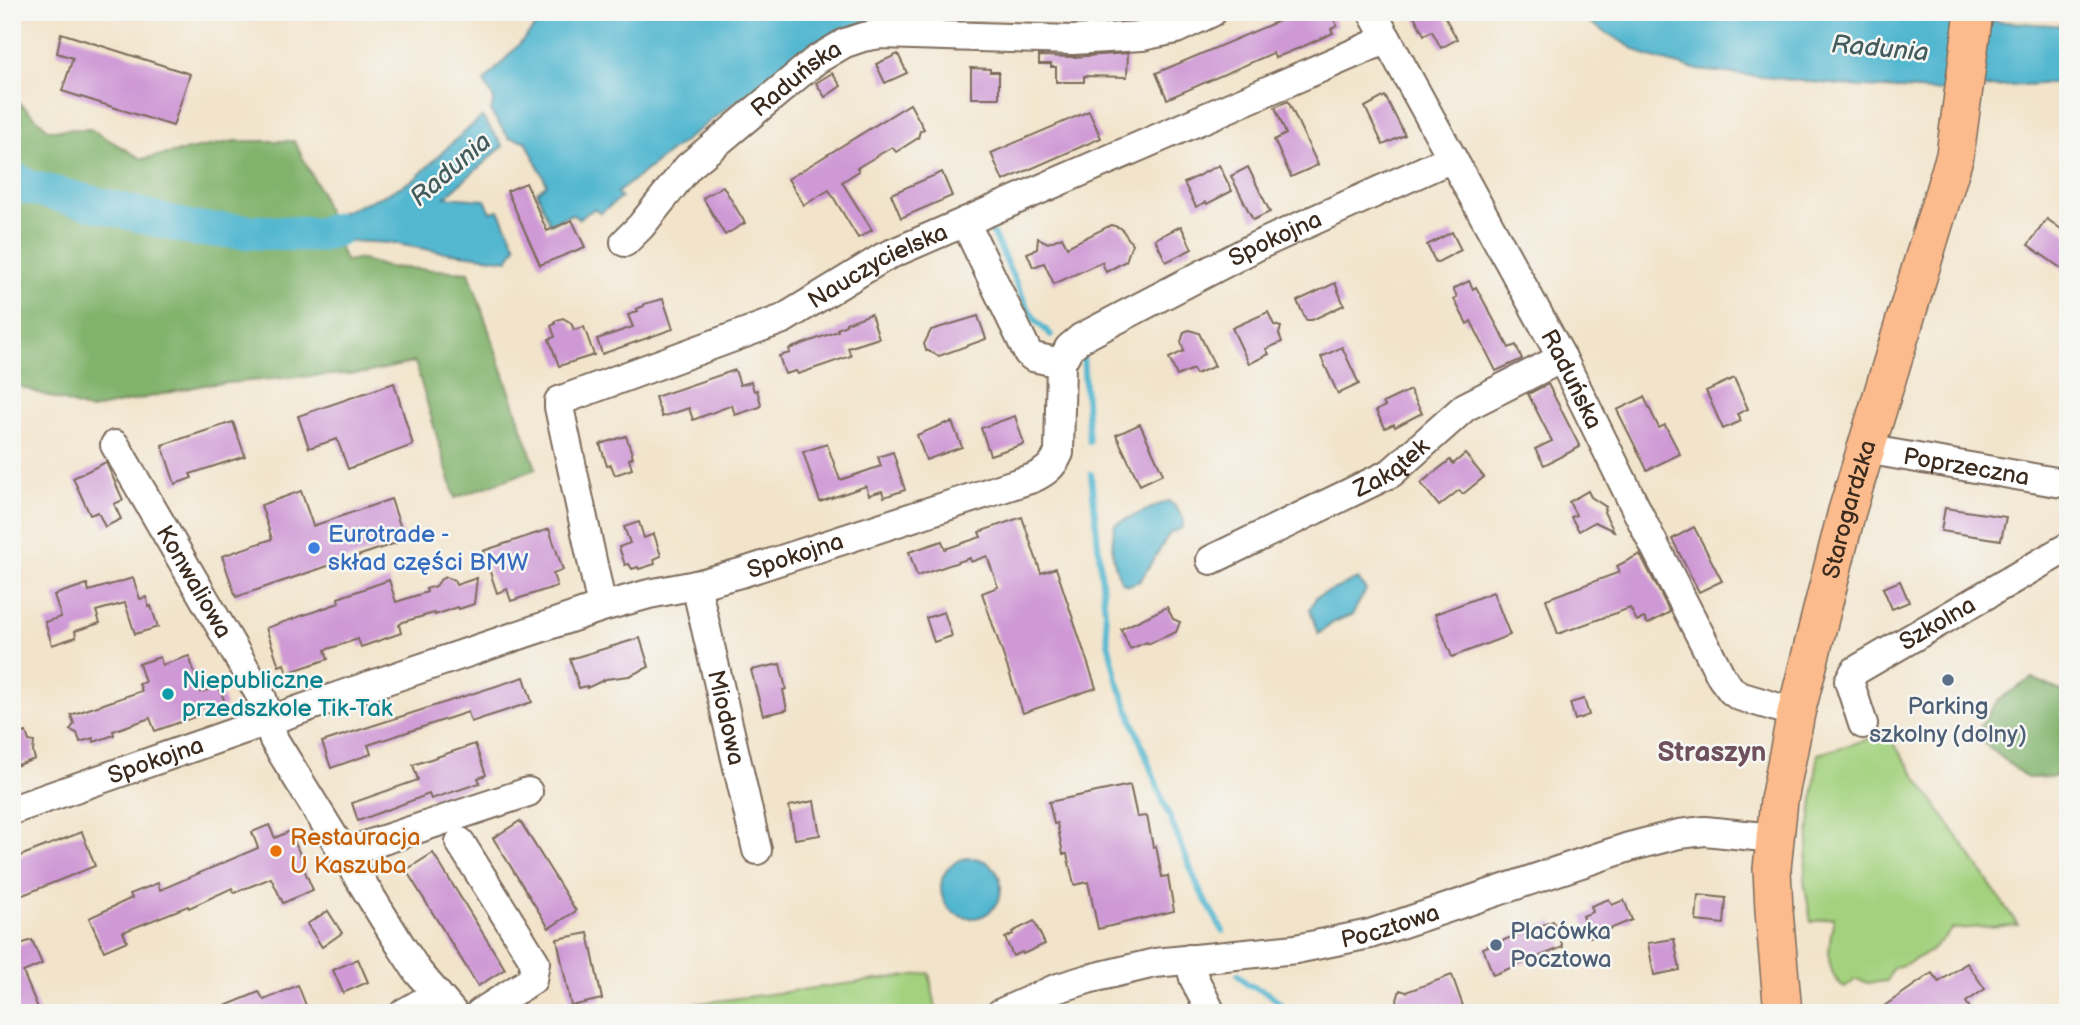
<svg xmlns="http://www.w3.org/2000/svg" width="2080" height="1025" font-family="'Balsamiq Sans',sans-serif">
	<rect width="100%" height="100%" fill="#f6f6f2"/>
	<filter id="ink" filterUnits="userSpaceOnUse"><feTurbulence type="fractalNoise" baseFrequency=".0143" numOctaves="2"/><feDisplacementMap in="SourceGraphic" scale="14" xChannelSelector="R" yChannelSelector="G"/><feConvolveMatrix kernelMatrix="1 2 1 2 8 2 1 2 1" color-interpolation-filters="sRGB"/></filter>
	<filter id="wash" filterUnits="userSpaceOnUse"><feTurbulence type="fractalNoise" baseFrequency=".00686" numOctaves="4" result="noise"/><feDisplacementMap in="SourceGraphic" scale="28" xChannelSelector="R" yChannelSelector="G"/><feGaussianBlur stdDeviation="1.57" result="paint"/><feColorMatrix in="noise" values="0 0 0 0 0 0 0 0 0 0 0 0 0 0 0 0 0 1.4 0 .05"/><feComposite in="paint" operator="in"/></filter>
	<g filter="url(#wash)">
		<rect width="100%" height="100%" fill="#f2e4cb"/>
		<g fill="#a3d17e" stroke="#6f7e4e" stroke-width="2">
			<path d="M1887,734L2018,925L1952,929L1931,951L1908,963L1893,968L1887,981L1868,983L1856,979L1845,988C1821,970 1830,942 1834,917L1811,922L1804,880L1818,754Z"/>
			<polygon points="929,973 937,1013 624,1013"/>
		</g>
		<g fill="#82b36d" stroke="#5e6e46" stroke-width="2">
			<polygon points="12,96 49,130 90,129 142,159 235,141 294,141 319,189 345,261 360,259 387,267 469,272 536,469 455,498 415,362 365,373 296,377 204,385 90,410 12,384"/>
			<polygon points="2032,678 2063,692 2068,707 2068,776 2027,778 1974,735 1998,700"/>
		</g>
		<g fill="#52b7d0" stroke="#467077" stroke-width="2">
			<polygon points="549,12 1025,12 970,20 836,31 728,107 617,193 621,198 600,213 594,209 578,219 572,214 550,224 537,192 547,184 526,141 509,138 491,112 494,99 484,82"/>
			<polygon points="1572,12 1783,12 1920,17 2068,26 2068,82 1934,91 1849,86 1698,70 1646,56"/>
			<polygon points="482,117 503,146 445,197 485,200 491,212 499,210 516,246 508,260 436,251 391,243 349,241 318,244 291,241 292,224 335,215 387,194 415,179 453,142"/>
			<path d="M1168,501L1174,505L1184,520L1182,528L1170,533L1140,581L1129,585L1122,583C1112,561 1110,547 1115,524Z"/>
			<polygon points="1358,579 1366,590 1352,615 1334,622 1318,634 1310,610 1316,597"/>
			<circle cx="971" cy="888" r="30"/>
		</g>
		<g fill="none" stroke-linecap="round" stroke-linejoin="round">
			<g stroke="#52b7d0" stroke-width="6">
				<polyline points="991,229 1027,306 1036,321 1051,335"/>
				<polyline points="1083,356 1089,442"/>
				<polyline points="1091,474 1108,642 1117,680 1163,801 1199,889 1223,931"/>
				<polyline points="1238,974 1247,984 1270,994 1290,1013"/>
			</g>
			<polyline stroke="#52b7d0" stroke-width="35" points="12,178 28,187 195,229 318,235 336,230"/>
		</g>
		<g id="blocks">
			<g fill="#cf99d5">
				<polygon points="1300,12 1331,12 1337,26 1331,29 1333,33 1304,46 1275,58 1273,53 1167,99 1156,73"/>
				<polygon points="1412,12 1442,12 1457,39 1441,48 1432,31 1424,35"/>
				<polygon points="61,33 190,74 173,126 62,91 73,58 57,53"/>
				<polygon points="1128,53 1127,77 1084,76 1084,82 1056,82 1056,67 1051,67 1051,64 1039,64 1039,56 1073,57"/>
				<polygon points="898,54 907,73 885,83 876,64"/>
				<polygon points="971,68 990,69 990,72 999,72 999,98 971,98"/>
				<polygon points="832,73 841,86 825,97 816,83"/>
				<polygon points="1385,96 1405,135 1383,145 1365,107"/>
				<polygon points="1288,101 1318,165 1291,177 1274,140 1286,134 1275,107"/>
				<polygon points="910,104 924,129 920,131 918,138 896,152 892,147 857,168 859,171 842,182 872,230 858,238 829,190 804,205 788,179"/>
				<polygon points="1089,111 1101,138 1003,181 991,153"/>
				<polygon points="1219,165 1232,191 1207,204 1206,202 1196,207 1184,183"/>
				<polygon points="1248,167 1270,212 1253,220 1231,176"/>
				<polygon points="942,172 952,196 901,218 891,194"/>
				<polygon points="526,183 547,231 572,220 585,247 540,265 507,191"/>
				<polygon points="723,186 745,223 725,235 703,198"/>
				<polygon points="2047,219 2068,234 2068,273 2028,245"/>
				<polygon points="1111,225 1121,228 1132,244 1126,261 1106,272 1102,262 1054,284 1044,263 1033,267 1027,253 1037,249 1038,238 1048,243 1062,237 1067,247"/>
				<polygon points="1181,226 1192,249 1166,262 1155,239"/>
				<polygon points="1452,232 1461,250 1436,263 1427,245"/>
				<polygon points="1469,281 1473,289 1476,287 1509,348 1516,345 1522,359 1496,371 1471,321 1467,324 1454,299 1457,297 1453,289"/>
				<polygon points="1335,283 1344,305 1312,320 1306,320 1297,301"/>
				<polygon points="663,299 673,329 602,354 597,339 633,327 628,315 638,311 636,309 644,306 644,304"/>
				<polygon points="1268,312 1274,325 1281,327 1279,334 1282,342 1266,349 1269,354 1249,364 1232,328"/>
				<polygon points="871,314 879,338 848,348 851,356 798,374 796,371 785,374 779,356 790,353 789,349 838,331 837,329 846,325 846,323"/>
				<polygon points="978,316 986,339 939,356 926,350 924,344 931,330"/>
				<polygon points="563,318 571,323 574,330 584,327 594,355 559,366 549,339 555,337 551,326 555,324 555,321"/>
				<polygon points="1189,330 1199,333 1215,366 1196,374 1193,369 1177,376 1169,358 1184,351 1181,342 1184,332"/>
				<polygon points="1342,347 1359,384 1338,394 1321,357"/>
				<polygon points="735,370 740,385 751,382 754,391 757,390 761,404 760,407 735,415 732,405 693,420 689,408 662,417 655,397"/>
				<polygon points="1734,378 1748,409 1737,414 1741,421 1723,429 1706,391"/>
				<polygon points="394,383 413,445 348,469 337,439 309,448 298,416"/>
				<polygon points="1548,384 1580,447 1544,465 1535,449 1552,441 1528,394"/>
				<polygon points="1410,390 1422,413 1395,427 1394,424 1385,428 1376,411 1385,406 1383,403"/>
				<polygon points="1644,397 1659,428 1665,425 1680,454 1647,470 1617,410"/>
				<polygon points="1015,416 1024,444 990,455 981,428"/>
				<polygon points="233,422 245,456 190,474 192,478 175,484 162,445"/>
				<polygon points="952,422 962,447 926,460 917,435 946,423 946,424"/>
				<polygon points="1140,424 1163,474 1140,485 1116,435"/>
				<polygon points="626,436 633,457 629,459 632,469 615,475 611,465 607,466 600,444"/>
				<polygon points="827,444 840,480 881,466 878,457 893,452 905,490 884,497 882,491 869,495 866,486 820,502 803,452"/>
				<polygon points="1465,454 1484,477 1463,494 1459,490 1439,506 1421,483 1450,460 1453,464"/>
				<polygon points="106,462 123,500 114,504 121,519 105,527 98,512 90,515 73,478"/>
				<polygon points="301,491 313,526 391,499 405,540 236,597 222,556 272,539 261,505"/>
				<polygon points="1588,491 1591,497 1606,507 1604,512 1614,531 1595,522 1579,531 1571,517 1576,515 1569,502"/>
				<polygon points="1945,508 2006,517 2001,540 1941,531"/>
				<polygon points="1022,517 1041,573 1056,568 1096,688 1023,713 982,593 998,587 987,556 971,562 970,558 917,576 909,552 942,541 945,549 981,537 979,532"/>
				<polygon points="639,522 644,538 654,534 661,556 654,559 655,564 639,569 638,567 632,569 629,564 625,565 619,547 630,543 624,527"/>
				<polygon points="1694,527 1722,581 1699,592 1672,539"/>
				<polygon points="549,529 563,570 553,574 557,586 511,601 507,589 497,593 483,551"/>
				<polygon points="1640,554 1670,612 1648,624 1644,618 1637,621 1630,608 1558,634 1546,599 1620,572 1617,566"/>
				<polygon points="446,577 454,580 456,585 477,578 474,604 459,609 458,607 435,615 434,613 403,622 399,625 401,633 361,647 358,639 325,650 328,659 287,673 284,664 279,666 266,628 339,603 338,598 389,580 396,602 427,592 426,589 436,586 441,579"/>
				<polygon points="133,578 140,599 146,597 149,607 151,606 158,627 135,634 125,603 96,611 100,623 75,631 76,637 52,645 45,622 61,617 54,595 87,584 89,591"/>
				<polygon points="1900,581 1909,602 1892,609 1883,588"/>
				<polygon points="1493,592 1510,635 1452,657 1435,614"/>
				<polygon points="1167,607 1173,619 1180,622 1176,632 1148,644 1147,642 1130,649 1121,629"/>
				<polygon points="944,612 952,636 934,642 926,618"/>
				<polygon points="640,638 649,667 629,676 606,679 587,688 587,686 579,688 570,659"/>
				<polygon points="189,656 201,692 219,686 226,706 155,731 150,718 113,731 114,735 94,742 93,738 80,742 77,733 70,730 74,724 71,715 142,691 139,684 145,682 139,664 160,657 162,665"/>
				<polygon points="780,664 786,689 783,690 787,710 763,715 751,670"/>
				<polygon points="524,677 532,702 471,722 468,712 368,745 371,754 331,768 322,742"/>
				<polygon points="1584,699 1589,715 1575,720 1570,703"/>
				<polygon points="26,732 29,741 34,742 33,752 35,759 12,767 12,736"/>
				<polygon points="475,744 486,775 478,778 480,783 431,799 429,794 358,821 352,803 418,780 413,765"/>
				<polygon points="1130,785 1137,817 1147,816 1153,847 1156,846 1162,877 1168,876 1174,911 1098,929 1088,882 1074,885 1067,854 1063,854 1057,823 1054,824 1049,802"/>
				<polygon points="814,801 820,835 795,839 789,806"/>
				<polygon points="520,821 576,911 549,928 493,838"/>
				<polygon points="269,825 275,838 290,831 306,868 304,869 313,890 283,903 271,878 234,893 232,888 189,908 188,906 123,932 127,941 104,951 89,918 132,898 130,894 158,883 160,890 258,848 252,832"/>
				<polygon points="82,832 95,866 18,897 12,882 12,859"/>
				<polygon points="433,853 505,969 478,986 406,870"/>
				<polygon points="1698,895 1726,898 1724,924 1696,921"/>
				<polygon points="1609,899 1612,905 1624,900 1632,920 1590,937 1582,916 1593,912 1591,906"/>
				<polygon points="328,911 342,933 322,947 307,924"/>
				<polygon points="1034,921 1045,944 1023,954 1022,952 1013,956 1005,938 1013,934 1012,932"/>
				<polygon points="1553,921 1563,947 1493,975 1483,948"/>
				<polygon points="588,933 602,999 571,1006 557,939"/>
				<polygon points="1674,939 1680,970 1654,975 1648,943"/>
				<polygon points="32,940 42,964 23,972 40,1013 17,1013 12,1002 12,947"/>
				<polygon points="358,959 368,982 343,993 333,970"/>
				<polygon points="1967,963 1985,989 1966,1002 1973,1013 1874,1013 1932,973 1939,982"/>
				<polygon points="1452,975 1463,1006 1446,1013 1401,1013 1397,1000 1400,990 1406,992"/>
				<polygon points="298,985 307,1008 296,1013 208,1013 259,992 264,1000"/>
			</g>
		</g>
	</g>
	<g filter="url(#ink)">
		<use href="#blocks" fill-opacity="0" stroke="#7b6b5b" stroke-width="2"/>
		<g fill="none" stroke-linecap="round" stroke-linejoin="round">
			<defs>
				<g id="minor">
					<path id="s1" d="M1372,12L1562,358L1646,529L1722,678L1732,691L1739,696L1796,713"/>
					<polyline points="965,222 1028,353 1033,357 1061,363"/>
					<path id="s2" d="M625,242L641,226L688,167L816,60L845,43L863,37L881,34L1072,40L1142,36L1176,29L1212,12"/>
					<path id="s3" d="M115,445L262,698L274,740L401,946L418,972L453,1013"/>
					<path id="s4" d="M1865,449L2068,484"/>
					<path id="s5" d="M1211,560L1391,473L1465,407L1562,358"/>
					<path id="s6" d="M696,585L757,850"/>
					<path id="s7" d="M602,607L559,407V401L783,319L884,257L1387,39"/>
					<path id="s8" d="M1863,724L1849,681L1855,671L2068,547"/>
					<path id="s9" d="M12,810L348,693L602,607L649,594L696,585L744,572L1033,478C1046,472 1053,466 1059,453L1061,363L1069,348L1081,338L1259,245L1452,158"/>
					<polyline points="460,842 535,962 532,980 480,1013"/>
					<polyline points="345,856 362,847 528,792"/>
					<polyline points="1189,959 1194,978 1211,1013"/>
					<polyline points="404,1013 437,994"/>
					<path id="s10" d="M1001,1013L1055,989L1088,979L1155,963L1296,949L1370,934L1629,847L1679,834L1705,831L1774,838"/>
				</g>
				<g id="major">
					<path id="s11" d="M1783,1013L1774,911L1772,869L1779,800L1796,713L1847,511L1955,155L1974,12"/>
				</g>
			</defs>
			<use href="#minor" stroke="#7b6b5b" stroke-width="32"/>
			<use href="#major" stroke="#7b6b5b" stroke-width="40"/>
			<use href="#minor" stroke="#fff" stroke-width="28"/>
			<use href="#major" stroke="#fbbb8c" stroke-width="37"/>
		</g>
	</g>
	<circle fill="#3f7fe0" stroke="#f6f6f2" stroke-width="2.5" cx="314" cy="548" r="7"/>
	<g fill="#5c6f8a" stroke="#f6f6f2" stroke-width="2.5">
		<circle cx="1948" cy="680" r="7"/>
		<circle cx="1496" cy="945" r="7"/>
	</g>
	<circle fill="#0f9aa8" stroke="#f6f6f2" stroke-width="2.5" cx="168" cy="694" r="7"/>
	<circle fill="#e8710a" stroke="#f6f6f2" stroke-width="2.5" cx="276" cy="851" r="7"/>
	<g text-anchor="middle" dominant-baseline="central" stroke-width="5" stroke-linejoin="round" paint-order="stroke">
		<g font-size="24" fill="#3b2a1e" stroke="#f6f6f2">
			<text stroke="none"><textPath href="#s2" startOffset="238">Raduńska</textPath></text>
			<text stroke="none"><textPath href="#s9" startOffset="1452">Spokojna</textPath></text>
			<text stroke="none"><textPath href="#s7" startOffset="558">Nauczycielska</textPath></text>
			<text stroke="none"><textPath href="#s1" startOffset="418">Raduńska</textPath></text>
			<text stroke="none"><textPath href="#s5" startOffset="203">Zakątek</textPath></text>
			<text stroke="none"><textPath href="#s4" startOffset="103">Poprzeczna</textPath></text>
			<text stroke="none"><textPath href="#s11" startOffset="513">Starogardzka</textPath></text>
			<text stroke="none"><textPath href="#s9" startOffset="824">Spokojna</textPath></text>
			<text stroke="none"><textPath href="#s3" startOffset="158">Konwaliowa</textPath></text>
			<text stroke="none"><textPath href="#s8" startOffset="152">Szkolna</textPath></text>
			<text stroke="none"><textPath href="#s6" startOffset="136">Miodowa</textPath></text>
			<text stroke="none"><textPath href="#s9" startOffset="152">Spokojna</textPath></text>
			<text stroke="none"><textPath href="#s10" startOffset="401">Pocztowa</textPath></text>
		</g>
		<g font-size="24" fill="#366cbe" stroke="#f6f6f2" text-anchor="start">
			<text x="328" y="534">Eurotrade -<tspan x="328" dy="28">skład części BMW</tspan></text>
		</g>
		<g font-size="24" fill="#0d838f" stroke="#f6f6f2" text-anchor="start">
			<text x="182" y="680">Niepubliczne<tspan x="182" dy="28">przedszkole Tik-Tak</tspan></text>
		</g>
		<g font-size="24" fill="#4e5e75" stroke="#f6f6f2">
			<text x="1948" y="706">Parking<tspan x="1948" dy="28">szkolny (dolny)</tspan></text>
			<text x="1510" y="931" text-anchor="start">Placówka<tspan x="1510" dy="28">Pocztowa</tspan></text>
		</g>
		<g font-size="24" fill="#c56008" stroke="#f6f6f2" text-anchor="start">
			<text x="290" y="837">Restauracja<tspan x="290" dy="28">U Kaszuba</tspan></text>
		</g>
		<g font-size="26" font-style="italic" fill="#435b5c" stroke="#f6f6f2">
			<text transform="translate(1880 49) rotate(5)">Radunia</text>
			<text transform="translate(451 170) rotate(-41)">Radunia</text>
		</g>
		<g font-size="28" font-weight="bold" fill="#6f515e" stroke="#f6f6f2">
			<text x="1712" y="752">Straszyn</text>
		</g>
	</g>
	<rect width="2080" height="1025" fill="none" stroke="#f6f6f2" stroke-width="42"/>
</svg>
